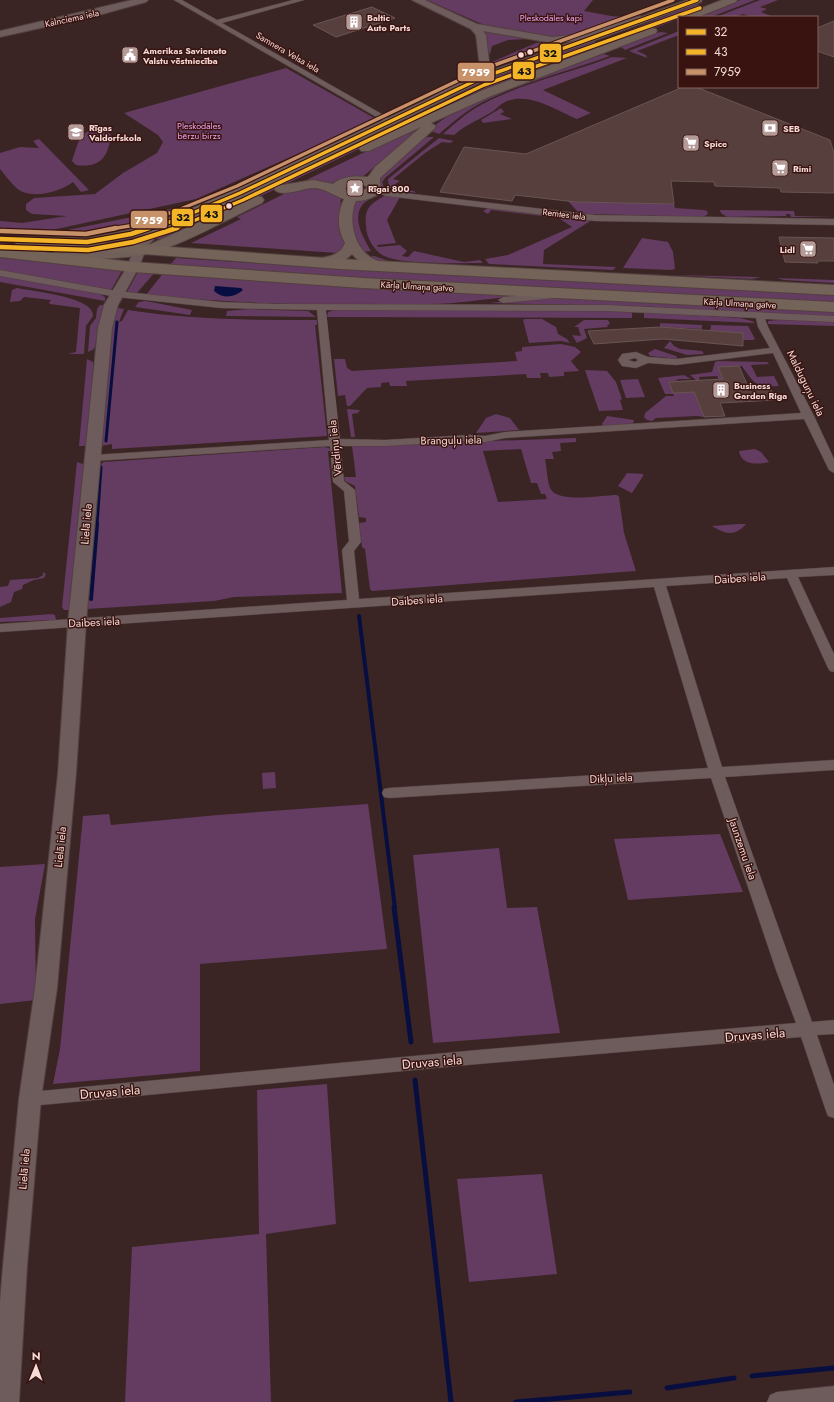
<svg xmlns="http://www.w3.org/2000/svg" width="834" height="1402" font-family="Jost,sans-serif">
	<rect width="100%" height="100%" fill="#3a2524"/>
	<g fill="#643b61" fill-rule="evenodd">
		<polygon points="427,0 593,0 584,11 611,16 625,17 624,20 570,36 552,37 491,28"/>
		<polygon points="740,0 755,0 711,17 696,17"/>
		<polygon points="760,0 778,0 760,7 767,9 761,12 774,17 753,17 743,14 735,17 716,17"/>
		<polygon points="696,4 707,8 610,45 608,44 607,41 610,38"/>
		<polygon points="485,31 525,38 528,39 508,40 492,46 490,54 488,55 483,32"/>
		<polygon points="679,31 679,35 637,51 646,55 647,58 629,51"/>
		<polygon points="660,32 668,33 625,50 621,47"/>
		<path d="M597,38L595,42L602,48L440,110L200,225L191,224L192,220L194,219C278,184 355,139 437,101C489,77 543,57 597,38Z"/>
		<polygon points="555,41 489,68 492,62 536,43"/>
		<path d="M604,54L610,56C567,72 522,82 481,103C465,111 452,123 439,134L431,131C438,110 577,63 604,54Z"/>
		<path d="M612,57L627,58L543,90L591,113L577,119C556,110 528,91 505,102C499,105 496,110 490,113C477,121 465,125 454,135L443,134C453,125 463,116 474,109C516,84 567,74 612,57Z"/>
		<polygon points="286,68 376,119 196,199 52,230 32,232 0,229 0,221 22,223 67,216 32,214 26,210 26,204 34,198 95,194 123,173 157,153 163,142 158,135 124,113"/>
		<polygon points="501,108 504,112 500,114 512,119 483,123 481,120"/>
		<polygon points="434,119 361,178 333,185 300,183"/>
		<path d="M380,120V122C354,134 217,203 200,200Z"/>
		<path d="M97,129L107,131L111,135C108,158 100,168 76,165L72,161C78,145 78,131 97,129Z"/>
		<polygon points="426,137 434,137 385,178 382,182 384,188 380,188 376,177 422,138"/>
		<polygon points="439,138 454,141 450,143 442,142 425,153 393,179 400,181 395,184 396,188 414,191 416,193 389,188 388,179"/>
		<path d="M39,139L89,190L81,192L73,182C60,192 34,199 19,190C12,185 6,176 0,169V153L20,147L39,148L33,141Z"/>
		<polygon points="319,187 341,198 339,222 347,247 337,253 191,243 241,219 237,217 294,189"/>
		<path d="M375,194L380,195C374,198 368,199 363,204C351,218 364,239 371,251L364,252C350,232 350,225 355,202Z"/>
		<path d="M386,195L400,197L387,220L396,243L377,245L378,247L400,245L407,251L402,256L408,257L414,251L464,262L480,260L483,263C460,263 403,265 384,256C374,251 366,237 366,226C364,207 371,204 386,195Z"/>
		<polygon points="568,201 674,204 675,208 704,210 707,211 708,214 703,217 588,214 577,211"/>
		<path d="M176,208C140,225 89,244 48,234Z"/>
		<polygon points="488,208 592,220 544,250 543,264 616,267 613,270 489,264 485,259 508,255 572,227 559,218 491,210 488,214 483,211"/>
		<polygon points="720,210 794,211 795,216 834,217 791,217 790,214 786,214 786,216 727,217 721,213"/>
		<polygon points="180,223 179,227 187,230 164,240 152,238"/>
		<polygon points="642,238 668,242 673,252 675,269 671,270 623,268"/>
		<polygon points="0,243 110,253 72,252 0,245"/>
		<polygon points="374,256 395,263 626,274 761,277 752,279 671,275 631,275 384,263 367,257"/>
		<polygon points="0,258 123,269 111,290 0,270"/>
		<polygon points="176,258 359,270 834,294 834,303 453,286 169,266"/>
		<polygon points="139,270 156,271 137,293 127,292"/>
		<path d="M164,272L519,296C490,298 460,304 431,304C336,307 241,304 146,295Z"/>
		<polygon points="0,276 100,294 105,297 105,301 0,282"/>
		<polygon points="777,278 834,280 834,283 784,280"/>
		<path d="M17,288C31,291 95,297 93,316L86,326L84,354H68L76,352L80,308L50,304L49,303L51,300L24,297L20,301L10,302L12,290Z"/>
		<polygon points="556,298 834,311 834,317 635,306 489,303 521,300"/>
		<polygon points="145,301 151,302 192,310 190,315 135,307 139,302"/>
		<polygon points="100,305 104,305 95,346 94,349 88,352 90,326 96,318 97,309"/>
		<path d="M118,308L124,309L119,322L122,321L128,310C191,320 253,320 317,320V325H315L327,436L112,449V444L101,446L109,336Z"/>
		<polygon points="249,309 308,311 316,317 226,316 227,311"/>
		<polygon points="335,310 632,311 632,318 327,317 328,312"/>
		<polygon points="644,312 740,318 752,321 755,323 644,318"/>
		<polygon points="525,319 542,319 556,327 558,334 567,339 570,343 561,341 529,343 523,320"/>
		<polygon points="584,320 608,320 610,324 607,325 608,327 584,329 587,338 577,343 572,335 581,336 578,327 574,327"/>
		<polygon points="779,320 834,321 834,326 768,324 768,321"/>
		<polygon points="660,323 702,325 702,329 660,327"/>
		<polygon points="711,325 748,326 755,339 753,340 743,340 742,333 710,331"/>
		<polygon points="670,341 674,346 680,349 702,351 704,354 687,355 664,348"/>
		<polygon points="561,344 575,347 581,352 571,361 579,371 564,372 564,376 549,377 548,373 540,373 541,378 527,378 526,374 406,381 407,386 390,386 389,382 381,383 381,387 367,388 350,406 347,406 345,395 338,396 334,359 345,359 347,368 352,371 517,361 515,352 522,351 522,347"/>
		<polygon points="655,349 676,356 678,359 650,356 648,353"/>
		<polygon points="87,359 93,362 93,367 88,446 79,446"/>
		<path d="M718,361L767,362L769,364L751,365L757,377L774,376L779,386C757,388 754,384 742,366L719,367L724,380H719L717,376L699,377L700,381L669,382L673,393L694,392L704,417L697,416L656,418L652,421L647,420L644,417L645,413L666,396H674L673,394H665L658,378L684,375L691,379H679L675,381L696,380L690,375L712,372L715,362Z"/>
		<polygon points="585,370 607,371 616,382 622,399 620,400 623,410 599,411"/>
		<polygon points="638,379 645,397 626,398 620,380"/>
		<polygon points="347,409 360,410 358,413 352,414 355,437 351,437"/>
		<polygon points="496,414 510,418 519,430 476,433 486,418"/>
		<polygon points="607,416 634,420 633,424 603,426 602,424"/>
		<path d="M576,438V442L560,443L561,451L552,452L554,459H545C547,468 547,480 550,488C557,504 601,495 617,495L619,497L624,533L636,571L372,591L370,589L365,549L362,547L359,523L366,522V518L359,517L355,486L345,481L344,477H356L352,446ZM521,449L531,483H537L541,494H545L547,499L498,502L483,451Z"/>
		<polygon points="324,447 329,448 331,451 328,451 342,593 234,597 214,601 87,609 99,468 103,462"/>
		<path d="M755,449L761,452L769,462C758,465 741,465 739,451Z"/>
		<polygon points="77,462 83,464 85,467 71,610 64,610 62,607"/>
		<polygon points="627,473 643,474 643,476 632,493 618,486"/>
		<path d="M739,524H746C735,537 725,534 712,526Z"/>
		<polygon points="43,572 46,574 44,578 34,580 23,585 22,589 14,592 11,602 0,607 0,587 8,586 10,580 38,578 43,575"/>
		<polygon points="51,614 55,615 56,620 0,622 0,618"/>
		<polygon points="275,772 276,788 263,789 262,773"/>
		<polygon points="368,804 387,949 200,964 200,1071 53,1084 60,1049 83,816 109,814 111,825 218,815"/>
		<polygon points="720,834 743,892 628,900 614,839"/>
		<polygon points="499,848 507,908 537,907 560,1033 433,1043 413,855"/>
		<polygon points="45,864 35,919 36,1000 0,1004 0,867"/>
		<polygon points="327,1084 336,1224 266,1234 271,1402 125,1402 132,1247 259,1234 257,1090"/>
		<polygon points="542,1174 557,1274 469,1282 457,1179"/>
	</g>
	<path fill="#080f40" d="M215,286L241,288L243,290C234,298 223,299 214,291Z"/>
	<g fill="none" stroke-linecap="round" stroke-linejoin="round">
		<g stroke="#080f40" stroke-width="3">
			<polyline points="106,441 117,322"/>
			<polyline points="97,525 101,467"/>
		</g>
		<g stroke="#080f40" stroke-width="4">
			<polyline points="91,599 97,524"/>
			<polyline points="359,616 395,908"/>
		</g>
		<g stroke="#080f40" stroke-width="5">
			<polyline points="394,907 411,1042"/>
			<polyline points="415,1080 451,1402"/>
			<polyline points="752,1376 834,1368"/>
			<polyline points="667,1388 734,1378"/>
			<polyline points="516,1402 630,1392"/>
		</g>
	</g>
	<g fill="#573f3e" stroke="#685553">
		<polygon points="372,7 395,18 336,37 313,25"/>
		<polygon points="834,21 834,57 817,51 817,28"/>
		<polygon points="683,87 696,87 830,140 834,153 834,193 781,192 780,188 715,186 714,182 671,181 674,204 576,202 515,195 512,201 440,192 464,147 526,154"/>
		<polygon points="779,237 834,238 834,261 817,261 818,263 785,262"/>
		<polygon points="660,327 743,333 743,346 663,339 594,344 588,331"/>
		<polygon points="739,366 749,389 770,388 776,400 720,403 725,416 704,417 694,392 673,393 669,382 723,379 718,367"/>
	</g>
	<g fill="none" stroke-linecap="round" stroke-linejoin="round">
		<defs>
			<g id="street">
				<polygon points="174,0 182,0 217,20 293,0 304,0 222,23 394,121 387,123"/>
				<polygon points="375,186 387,191 595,215 834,219 834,225 595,221 386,196 372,191 372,187"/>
				<path d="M0,270L117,291L221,302L279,304L607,305L834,316V322L765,319L768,327L814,416L834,459V473L829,470L804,419L505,438L485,442L469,441L385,446H340L344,481L355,490L361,542L354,551L359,599L834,567V575L798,577L834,654V672L830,671L828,668L787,578L666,586L722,767L834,760V770L725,777L812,1022L834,1020V1034L817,1035L834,1085V1118L828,1116L826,1111L801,1037L478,1064L30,1106L24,1104L22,1099L24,1094L30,1092L478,1050L796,1023L776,970L711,778L389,798L384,797L382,793L384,789L389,788L708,768L654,587L0,632V624L347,600L342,550L349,541L344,491L333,482L330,446L93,461L88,458L93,455L329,440L317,310L221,308L117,297L0,276ZM326,310L607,311L756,318L758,327L770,348L676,359L648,357L636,352L622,354L618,360L622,366L636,368L648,363L676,365L773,353L801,413L505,432L485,436L469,435L385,440L340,439ZM635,358L638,360L635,362L628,360Z"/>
				<polygon points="553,293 556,294 556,298 503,303 498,300 503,297"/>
				<polygon points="834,1386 834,1402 767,1402 770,1395 777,1392"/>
			</g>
			<g id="secondary">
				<polygon points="132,0 148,0 146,2 99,15 0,37 0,31"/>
				<polygon points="412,0 425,0 477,24 552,37 582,34 640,16 645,19 643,21 583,40 552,43 483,31 486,35 490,70 489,72 432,104 428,103 427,101 428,99 480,69 476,35 471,29"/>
				<polygon points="176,216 180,217 182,220 180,223 160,233 147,246 139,267 118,305 112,328 86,623 76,773 57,988 41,1099 27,1266 19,1402 0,1402 0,1302 3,1266 19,1099 35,988 58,773 68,623 98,328 104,305 127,267 137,242 152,227"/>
			</g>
			<g id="primary">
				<polygon points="687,0 702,0 701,2 485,80 245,196 181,223 131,238 87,246 21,245 16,244 14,241 16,238 21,237 87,238 129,230 171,217 235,190 477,76"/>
				<polygon points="722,0 737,0 736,2 698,17 683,17 684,15"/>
				<path d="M652,28L656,29L657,31L656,33L491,96L431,123L436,126L434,129L380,178V184L382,189C375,198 366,201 356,201C347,220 355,252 376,260C383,263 391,262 398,264L400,267L398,270C382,274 363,267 352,254C343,264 323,269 310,266L308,263L310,260C323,257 339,258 345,243C337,229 337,213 344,199C332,195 324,187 311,188C302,189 280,198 274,189L276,186L313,180L333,184C342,176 356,176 368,177L375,167L421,127L369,151H361L359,148L361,145L483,90ZM354,184L364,185L368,188L357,193L345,189L347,186Z"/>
				<path d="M257,196L262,197L264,200L262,203C228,219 194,239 159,251C129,260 89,259 58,259L53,258L51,255L53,252L58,251H101L151,244Z"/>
			</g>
			<g id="highway">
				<polygon points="57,239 340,259 834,285 834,295 340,269 52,247 49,244 52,241"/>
				<polygon points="0,247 133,262 363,278 834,302 834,312 363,288 133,272 0,257"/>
			</g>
		</defs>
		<use href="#street" stroke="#53403f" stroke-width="1"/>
		<use href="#secondary" stroke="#53403f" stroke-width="2"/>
		<use href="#primary" stroke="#53403f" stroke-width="2"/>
		<use href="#highway" stroke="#53403f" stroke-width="2"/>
		<use href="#street" fill="#6d5c5b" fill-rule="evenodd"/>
		<use href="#secondary" fill="#6d5c5b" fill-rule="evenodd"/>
		<use href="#primary" fill="#71605a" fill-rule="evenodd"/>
		<use href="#highway" fill="#746359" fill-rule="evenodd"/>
		<defs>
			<polyline id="bus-1-far1" points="146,229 176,220 240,193 481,78 697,0"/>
			<polyline id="bus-1" points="0,239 87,242 131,234 149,228"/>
			<polyline id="bus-2-far1" points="174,229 243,200 484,85 700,8"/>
			<polyline id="bus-2" points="0,247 88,250 133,242 177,228"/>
			<polyline id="bus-3-far1" points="111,229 129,226 173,212 237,186 478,71 673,0"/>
			<polyline id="bus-3" points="1,231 86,234 116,228"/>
		</defs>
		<use href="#bus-1-far1" stroke="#391310" stroke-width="5.5"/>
		<use href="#bus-1" stroke="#391310" stroke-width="7"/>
		<use href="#bus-2-far1" stroke="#391310" stroke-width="5.5"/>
		<use href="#bus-2" stroke="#391310" stroke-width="7"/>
		<use href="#bus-3-far1" stroke="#391310" stroke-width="5.5"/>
		<use href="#bus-3" stroke="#391310" stroke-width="7"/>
		<use href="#bus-1-far1" stroke="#f4b427" stroke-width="3.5"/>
		<use href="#bus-1" stroke="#f4b427" stroke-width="4.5"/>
		<use href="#bus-2-far1" stroke="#f4b427" stroke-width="3.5"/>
		<use href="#bus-2" stroke="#f4b427" stroke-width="4.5"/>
		<use href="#bus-3-far1" stroke="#c7916a" stroke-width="3.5"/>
		<use href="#bus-3" stroke="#c7916a" stroke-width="4.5"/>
	</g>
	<defs>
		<symbol id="building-square" viewBox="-11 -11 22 22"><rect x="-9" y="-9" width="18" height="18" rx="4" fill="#b49b98" stroke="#391310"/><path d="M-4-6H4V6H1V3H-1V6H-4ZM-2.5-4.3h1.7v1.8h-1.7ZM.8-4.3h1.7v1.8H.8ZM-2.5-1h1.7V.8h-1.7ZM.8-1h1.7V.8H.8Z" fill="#fff"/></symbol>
		<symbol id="civic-square" viewBox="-11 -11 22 22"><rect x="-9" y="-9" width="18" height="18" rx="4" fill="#b49b98" stroke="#391310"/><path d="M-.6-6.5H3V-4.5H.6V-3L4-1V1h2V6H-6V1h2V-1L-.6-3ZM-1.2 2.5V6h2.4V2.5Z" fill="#fff"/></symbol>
		<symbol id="bank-square" viewBox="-11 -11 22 22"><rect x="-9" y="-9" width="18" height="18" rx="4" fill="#b49b98" stroke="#391310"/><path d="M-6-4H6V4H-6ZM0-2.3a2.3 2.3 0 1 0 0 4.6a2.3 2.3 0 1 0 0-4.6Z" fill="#fff"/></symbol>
		<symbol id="school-square" viewBox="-11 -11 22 22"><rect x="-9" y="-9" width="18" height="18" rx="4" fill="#b49b98" stroke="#391310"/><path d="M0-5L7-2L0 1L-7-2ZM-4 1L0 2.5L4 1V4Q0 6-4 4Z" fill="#fff"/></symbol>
		<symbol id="supermarket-square" viewBox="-11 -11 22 22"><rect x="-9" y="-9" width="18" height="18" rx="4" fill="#b49b98" stroke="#391310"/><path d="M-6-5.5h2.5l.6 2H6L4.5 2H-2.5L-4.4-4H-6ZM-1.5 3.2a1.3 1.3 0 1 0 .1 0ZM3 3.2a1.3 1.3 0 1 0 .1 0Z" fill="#fff"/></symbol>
		<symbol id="sight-square" viewBox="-11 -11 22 22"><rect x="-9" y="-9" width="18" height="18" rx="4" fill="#b49b98" stroke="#391310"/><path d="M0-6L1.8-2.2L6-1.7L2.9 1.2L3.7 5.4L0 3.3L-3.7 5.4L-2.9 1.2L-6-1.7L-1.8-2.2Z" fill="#fff"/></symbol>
	</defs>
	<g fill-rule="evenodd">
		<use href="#building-square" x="344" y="12" width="20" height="20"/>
		<use href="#civic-square" x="120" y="45" width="20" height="20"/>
		<use href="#bank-square" x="760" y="118" width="20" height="20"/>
		<use href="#school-square" x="66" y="122" width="20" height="20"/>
		<use href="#supermarket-square" x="681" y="133" width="20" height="20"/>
		<use href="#supermarket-square" x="770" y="158" width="20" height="20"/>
		<use href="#sight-square" x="345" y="178" width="20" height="20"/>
		<use href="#supermarket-square" x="798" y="239" width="20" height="20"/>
		<use href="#building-square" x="711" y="380" width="20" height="20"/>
	</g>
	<g fill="#f5dad6" stroke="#391310" stroke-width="1.5">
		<circle cx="530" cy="52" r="3.5"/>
		<circle cx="521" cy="55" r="3.5"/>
		<circle cx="229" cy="206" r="3.5"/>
	</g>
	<g text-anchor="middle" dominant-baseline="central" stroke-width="3" stroke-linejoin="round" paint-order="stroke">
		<g font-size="9" font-weight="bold" fill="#f5dad6" stroke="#391310" text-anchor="start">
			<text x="367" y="17">Baltic<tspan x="367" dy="10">Auto Parts</tspan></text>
			<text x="143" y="50">Amerikas Savienoto<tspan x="143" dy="10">Valstu vēstniecība</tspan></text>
			<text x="89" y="127">Rīgas<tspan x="89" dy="10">Valdorfskola</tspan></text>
			<text x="783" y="128">SEB</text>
			<text x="704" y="143">Spice</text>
			<text x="793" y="168">Rimi</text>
			<text x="368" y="188">Rīgai 800</text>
			<text x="795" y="249" text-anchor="end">Lidl</text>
			<text x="734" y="385">Business<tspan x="734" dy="10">Garden Riga</tspan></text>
		</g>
		<g font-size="9" fill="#f0a5f1" stroke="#391310">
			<text x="551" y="17">Pleskodāles kapi</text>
			<text x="199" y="125">Pleskodāles<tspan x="199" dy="10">bērzu birzs</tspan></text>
		</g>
		<g font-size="9" fill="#f5dad6" stroke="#391310">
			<text transform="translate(72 18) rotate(-12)">Kalnciema iela</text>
			<text transform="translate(288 52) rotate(30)">Samnera Velsa iela</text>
			<text transform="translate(564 214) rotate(7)">Remtes iela</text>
			<text transform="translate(417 286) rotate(3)">Kārļa Ulmaņa gatve</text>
			<text transform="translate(740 303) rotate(3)">Kārļa Ulmaņa gatve</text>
		</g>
		<g font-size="11" fill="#f5dad6" stroke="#391310">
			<text transform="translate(806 383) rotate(64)">Malduguņu iela</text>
			<text transform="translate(451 440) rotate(-1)">Branguļu iela</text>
			<text transform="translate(335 448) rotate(-96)">Vērdiņu iela</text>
			<text transform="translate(86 524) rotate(-85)">Lielā iela</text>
			<text transform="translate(740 578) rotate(-4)">Daibes iela</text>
			<text transform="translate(417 600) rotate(-4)">Daibes iela</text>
			<text transform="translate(94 622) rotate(-3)">Daibes iela</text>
			<text transform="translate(611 778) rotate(-3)">Dikļu iela</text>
			<text transform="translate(60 847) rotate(-84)">Lielā iela</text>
			<text transform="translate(743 849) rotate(71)">Jaunzemu iela</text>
			<text transform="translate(24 1169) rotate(-85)">Lielā iela</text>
		</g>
		<g font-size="13" fill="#f5dad6" stroke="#391310">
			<text transform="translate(755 1035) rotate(-5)">Druvas iela</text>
			<text transform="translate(432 1062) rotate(-5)">Druvas iela</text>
			<text transform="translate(110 1092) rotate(-5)">Druvas iela</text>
		</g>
	</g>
	<g stroke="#391310" stroke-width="1.5">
		<rect x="539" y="43" width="23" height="20" rx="4" fill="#f4b427"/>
		<rect x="512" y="61" width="23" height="19" rx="4" fill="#f4b427"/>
		<rect x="457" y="62" width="38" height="20" rx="4" fill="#c7916a"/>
		<rect x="200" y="204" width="23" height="19" rx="4" fill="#f4b427"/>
		<rect x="171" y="208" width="23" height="19" rx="4" fill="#f4b427"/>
		<rect x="130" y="210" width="38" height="19" rx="4" fill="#c7916a"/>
	</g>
	<g font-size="11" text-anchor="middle" font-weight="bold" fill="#fff">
		<text x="476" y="76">7959</text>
		<text x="149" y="224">7959</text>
	</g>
	<g font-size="11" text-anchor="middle" font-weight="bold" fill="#111">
		<text x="550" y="57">32</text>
		<text x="524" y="75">43</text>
		<text x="211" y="218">43</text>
		<text x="183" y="221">32</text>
	</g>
	<rect x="678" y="16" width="140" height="72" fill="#391310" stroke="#84635f"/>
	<rect x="686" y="29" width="20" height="6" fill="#f4b427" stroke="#84635f"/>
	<text x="714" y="36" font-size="12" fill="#f5dad6">32</text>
	<rect x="686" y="49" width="20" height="6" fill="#f4b427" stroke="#84635f"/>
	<text x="714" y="56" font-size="12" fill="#f5dad6">43</text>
	<rect x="686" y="69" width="20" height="6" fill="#c7916a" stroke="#84635f"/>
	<text x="714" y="76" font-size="12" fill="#f5dad6">7959</text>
	<g transform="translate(36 1366) rotate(1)" stroke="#391310" stroke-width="3" paint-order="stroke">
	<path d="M0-3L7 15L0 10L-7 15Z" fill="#f5dad6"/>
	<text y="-6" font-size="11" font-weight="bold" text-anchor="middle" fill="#f5dad6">N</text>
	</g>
</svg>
